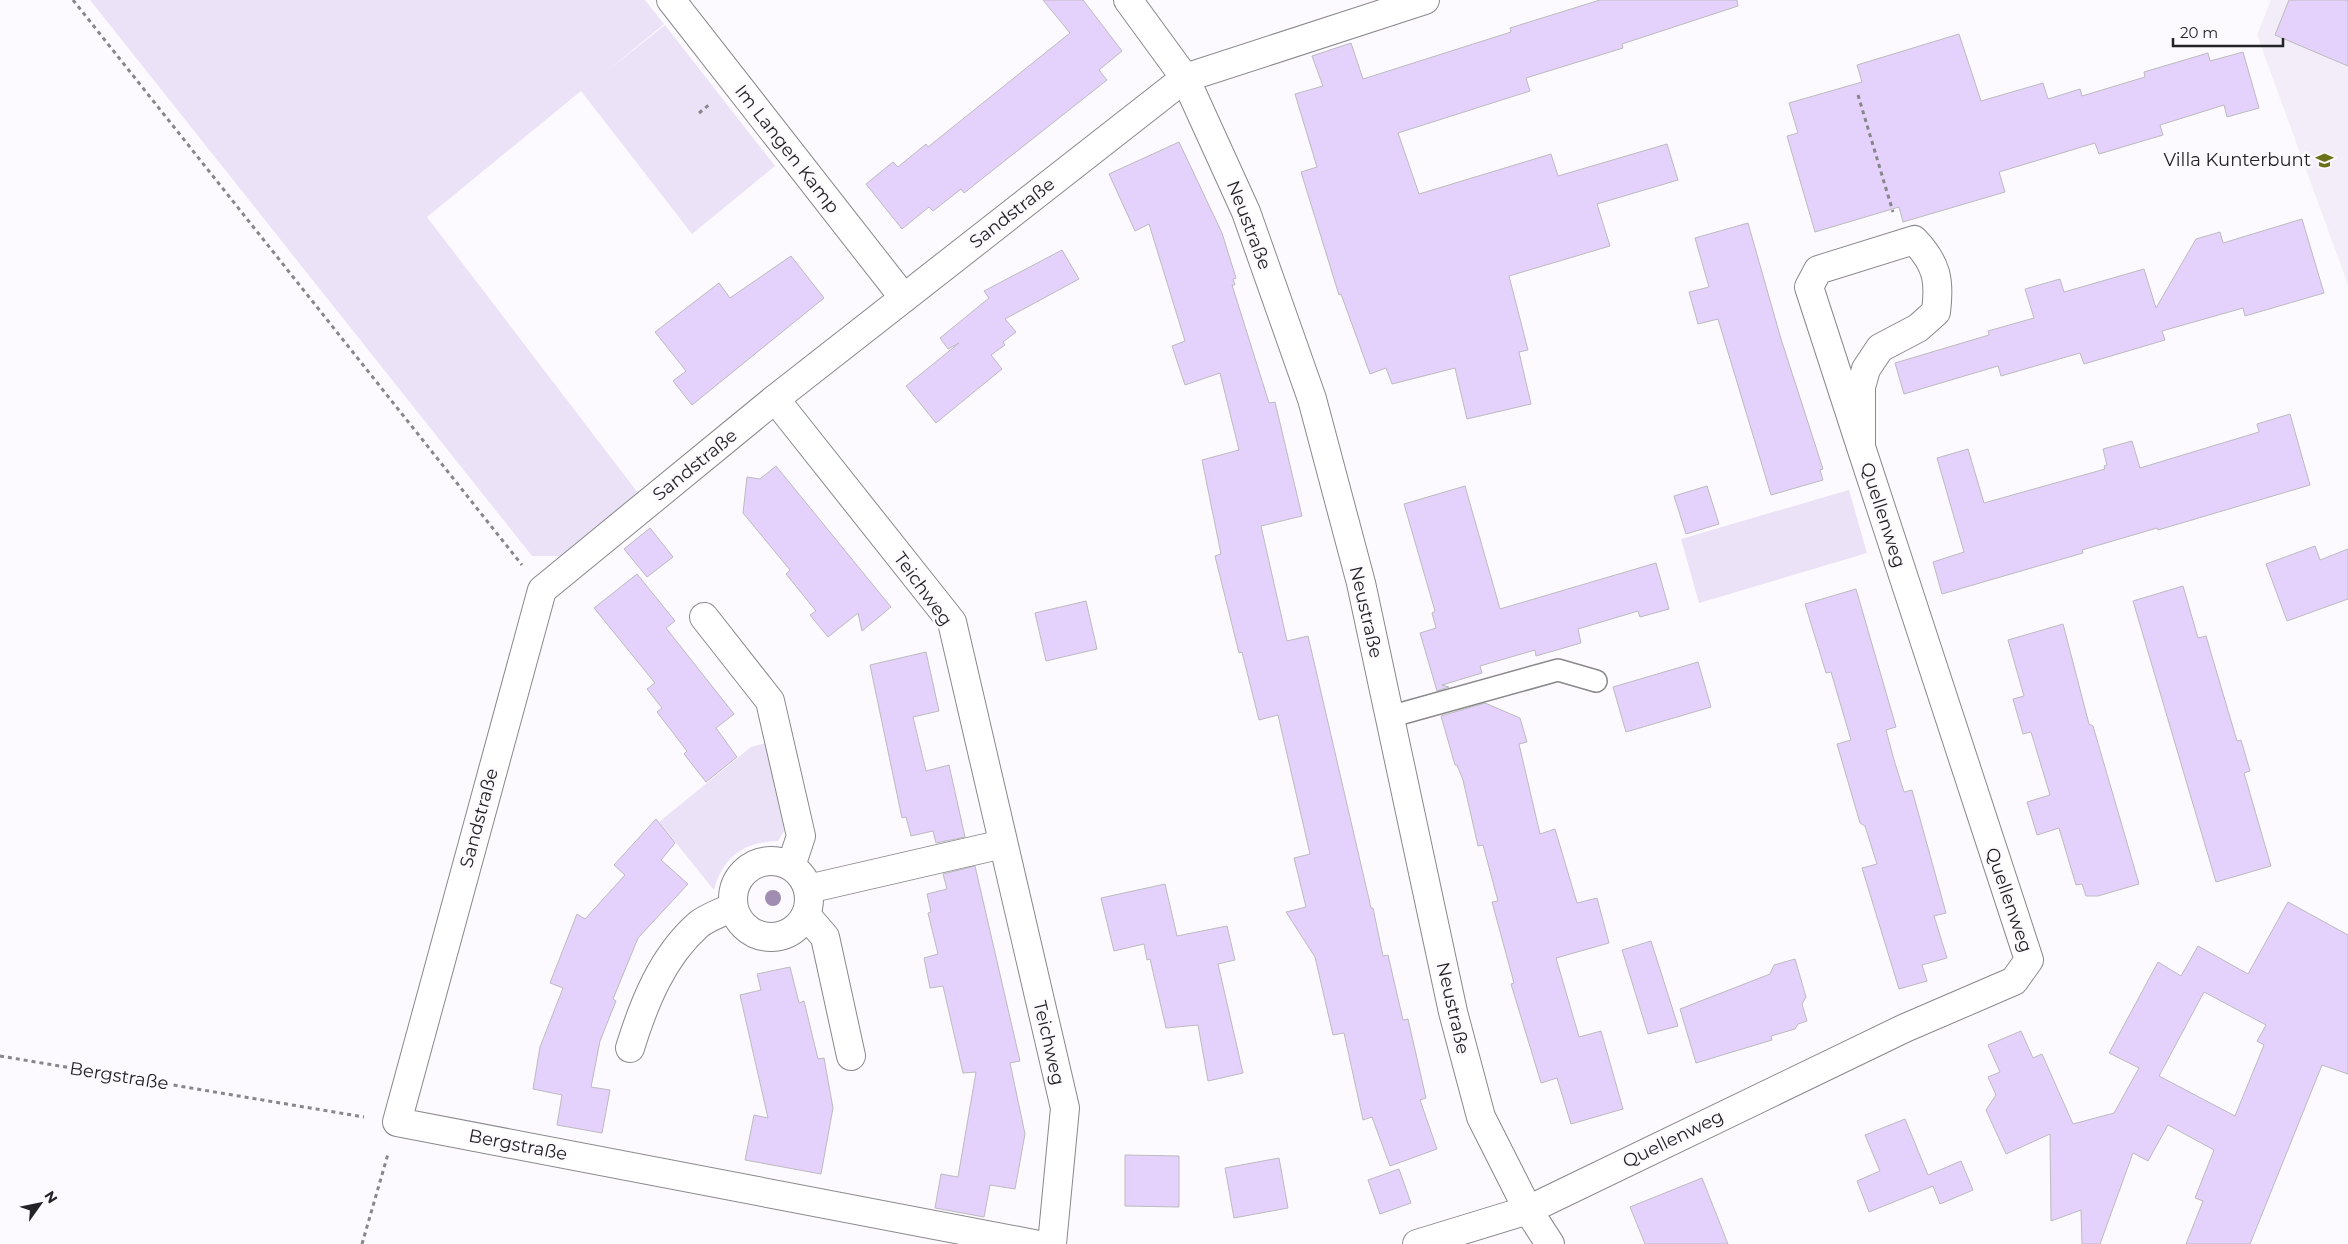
<svg xmlns="http://www.w3.org/2000/svg" width="2348" height="1244" font-family="Montserrat,sans-serif">
	<rect width="100%" height="100%" fill="#fcfafe"/>
	<polygon fill="#f2edf8" points="2271,0 2348,0 2348,285 2257,35"/>
	<g fill="#ebe2f7">
		<polygon points="90,0 645,0 664,24 607,71 665,25 775,166 692,234 581,91 427,217 638,493 561,556 532,556"/>
		<polygon points="1849,490 1867,553 1699,603 1681,539"/>
		<path d="M766,743L786,828L778,841C743,842 723,857 714,890L659,822L751,747Z"/>
	</g>
	<g fill="#e4d1fc" stroke="#bdbbbe" fill-rule="evenodd">
		<polygon points="1043,0 1083,0 1122,51 1099,70 1107,80 964,193 961,189 933,211 929,207 902,229 866,184 893,162 898,167 926,144 928,147 1070,33"/>
		<polygon points="1600,0 1737,0 1738,6 1622,44 1623,48 1526,78 1530,91 1398,133 1419,194 1551,154 1558,176 1667,144 1678,180 1597,204 1610,246 1509,276 1528,350 1519,352 1531,404 1467,419 1455,368 1392,384 1386,368 1370,374 1341,294 1339,295 1301,172 1317,167 1295,94 1323,86 1312,56 1351,43 1363,79 1511,32 1510,28"/>
		<polygon points="2289,0 2348,0 2348,66 2275,35"/>
		<polygon points="1959,34 1981,101 2043,83 2048,99 2080,89 2082,96 2145,77 2144,72 2208,53 2210,61 2243,52 2259,108 2227,117 2224,105 2160,125 2163,135 2099,154 2095,143 1999,172 2005,192 1903,222 1899,207 1815,232 1787,136 1798,133 1789,103 1862,82 1857,65"/>
		<polygon points="1179,142 1222,233 1236,278 1233,279 1235,285 1232,285 1269,403 1275,402 1302,516 1261,526 1287,641 1308,636 1371,908 1373,908 1383,956 1388,955 1403,1020 1408,1019 1426,1098 1420,1100 1437,1149 1390,1166 1372,1117 1363,1120 1344,1033 1333,1035 1315,957 1286,912 1306,907 1294,858 1310,854 1278,715 1259,720 1242,652 1239,653 1215,556 1221,554 1202,460 1239,450 1220,373 1185,385 1172,346 1185,341 1149,224 1135,231 1109,174"/>
		<polygon points="2302,219 2324,293 2245,316 2243,308 2162,331 2165,340 2084,364 2080,353 2001,376 1998,366 1904,394 1895,363 1989,335 1988,331 2034,318 2025,289 2060,279 2064,292 2144,269 2156,308 2196,239 2220,232 2223,243"/>
		<polygon points="1748,223 1781,339 1823,469 1820,470 1823,480 1771,495 1718,319 1698,324 1689,292 1709,287 1695,238"/>
		<polygon points="1062,250 1079,279 1005,319 1016,332 1003,342 1005,345 991,355 1002,369 936,423 906,386 959,343 948,349 940,338 989,298 984,291"/>
		<polygon points="791,256 824,298 692,405 673,381 686,371 655,332 719,283 730,298"/>
		<polygon points="2290,414 2310,485 2158,530 2157,528 2082,550 2083,553 1942,594 1933,562 1964,552 1937,458 1968,449 1984,503 2105,469 2104,466 2107,465 2103,449 2132,441 2140,468 2259,432 2257,424"/>
		<polygon points="776,466 891,607 862,631 858,613 828,637 810,615 816,611 786,574 790,570 743,513 747,477 760,479"/>
		<polygon points="1465,486 1500,609 1656,563 1669,609 1640,617 1638,611 1578,629 1581,643 1536,656 1535,650 1480,666 1482,673 1442,685 1449,687 1437,691 1420,633 1436,628 1432,613 1435,611 1404,504"/>
		<polygon points="1707,486 1719,524 1686,534 1674,496"/>
		<polygon points="650,528 673,557 647,577 624,549"/>
		<polygon points="2315,546 2320,560 2348,549 2348,599 2287,621 2266,564"/>
		<polygon points="637,574 675,621 666,628 734,714 716,728 737,757 706,782 684,754 687,751 657,712 662,708 647,689 655,683 594,608"/>
		<polygon points="2183,586 2198,638 2206,636 2237,741 2241,740 2250,771 2244,773 2271,866 2216,882 2133,601"/>
		<polygon points="1856,589 1896,727 1886,730 1894,760 1904,792 1912,790 1946,913 1934,916 1947,958 1922,965 1927,981 1899,989 1862,868 1877,864 1865,826 1860,823 1837,744 1851,740 1831,672 1826,673 1805,604"/>
		<polygon points="1086,601 1097,649 1046,661 1035,613"/>
		<polygon points="2063,624 2089,724 2093,726 2139,884 2098,896 2086,896 2082,884 2076,885 2059,828 2037,835 2027,802 2050,795 2031,732 2023,734 2013,699 2024,696 2008,640"/>
		<polygon points="926,652 939,711 913,717 926,771 949,765 965,837 936,843 933,831 911,836 906,817 902,818 870,665"/>
		<polygon points="1698,662 1711,707 1626,732 1613,687"/>
		<polygon points="1485,703 1520,718 1527,742 1519,744 1540,834 1555,829 1577,903 1597,898 1609,943 1556,958 1579,1037 1601,1031 1623,1109 1571,1124 1557,1078 1541,1083 1511,984 1514,983 1492,902 1498,901 1483,845 1478,846 1463,780 1457,765 1455,765 1441,716"/>
		<polygon points="656,819 675,843 661,860 688,884 638,938 613,999 616,1001 600,1041 591,1087 610,1090 602,1133 557,1125 562,1095 533,1089 540,1047 563,988 550,983 577,914 585,919 625,875 614,865"/>
		<polygon points="975,866 1020,1061 1010,1063 1025,1134 1015,1189 990,1185 984,1217 935,1208 941,1174 958,1177 976,1072 963,1073 943,986 930,988 924,958 938,954 928,913 931,912 927,894 947,889 943,874"/>
		<polygon points="1165,884 1177,936 1227,926 1235,960 1218,964 1243,1073 1208,1081 1198,1025 1166,1028 1150,959 1147,960 1144,944 1114,951 1101,898"/>
		<path d="M2288,902L2348,935V1074L2322,1065L2250,1244H2186L2203,1201L2195,1198L2214,1150L2168,1125L2148,1161L2133,1153L2100,1244H2082L2081,1210L2051,1221L2050,1134L2006,1154L1986,1110L1996,1095L1988,1077L2000,1072L1988,1045L2021,1031L2033,1058L2042,1054L2073,1124L2114,1113L2139,1068L2109,1053L2158,962L2181,976L2198,946L2248,974ZM2204,992L2266,1025L2257,1041L2264,1045L2235,1116L2159,1076Z"/>
		<polygon points="1651,941 1678,1026 1648,1034 1622,950"/>
		<polygon points="1795,959 1806,997 1802,1004 1807,1021 1798,1024 1795,1029 1771,1036 1772,1040 1696,1063 1680,1009 1770,974 1774,965"/>
		<polygon points="790,967 799,1003 804,1001 818,1059 824,1058 833,1108 821,1174 745,1160 754,1115 768,1118 740,995 761,990 757,974"/>
		<polygon points="1905,1119 1928,1175 1961,1161 1973,1190 1940,1204 1933,1186 1869,1212 1857,1181 1880,1171 1865,1135"/>
		<polygon points="1125,1155 1179,1156 1179,1207 1125,1206"/>
		<polygon points="1279,1158 1288,1208 1234,1218 1225,1168"/>
		<polygon points="1399,1169 1411,1203 1380,1214 1368,1180"/>
		<polygon points="1702,1178 1728,1244 1645,1244 1630,1207"/>
	</g>
	<g fill="none" stroke-linecap="round" stroke-linejoin="round">
		<defs>
			<polyline id="service" points="1389,717 1558,670 1596,681"/>
			<g id="minor">
				<polyline points="671,0 904,298"/>
				<polyline points="1128,0 1185,78 1246,212 1312,399 1361,583 1453,1012 1481,1117 1528,1210 1550,1244"/>
				<polyline points="775,399 952,622 1065,1108 1052,1244"/>
				<polyline points="704,617 770,701 801,836 791,866"/>
				<circle cx="771" cy="899" r="38"/>
				<polyline points="808,889 1003,844"/>
				<polyline points="806,915 825,937 851,1056"/>
				<path d="M630,1048C644,1003 662,957 698,925C707,917 722,913 732,907"/>
				<polyline points="1034,1244 397,1122 542,590 775,399 1185,78 1425,0"/>
				<path d="M1417,1244L1528,1210L1905,1028L2014,981L2029,960L1861,447V387L1866,369L1880,348L1918,328L1936,312C1940,280 1937,264 1914,240L1818,270L1809,287L1861,447"/>
			</g>
		</defs>
		<use href="#service" stroke="#89888b" stroke-width="24"/>
		<use href="#minor" stroke="#89888b" stroke-width="30"/>
		<g stroke="#878689" stroke-width="3" stroke-dasharray="4 4" stroke-linecap="butt">
			<polyline points="73,0 522,565"/>
			<polyline points="1858,95 1893,212"/>
			<polyline points="699,113 710,104"/>
			<polyline points="0,1056 364,1117"/>
			<polyline points="362,1244 388,1154"/>
		</g>
		<use href="#service" stroke="#fff" stroke-width="21"/>
		<use href="#minor" stroke="#fff" stroke-width="28"/>
	</g>
	<circle fill="#a08db1" cx="773" cy="898" r="8"/>
	<defs>
		<symbol id="school-bare" viewBox="-9 -9 18 18"><path d="M0-5L7-2L0 1L-7-2ZM-4 1L0 2.5L4 1V4Q0 6-4 4Z" fill="#6a7119" stroke="#fcfafe" stroke-width="2.5" paint-order="stroke"/></symbol>
	</defs>
	<g fill-rule="evenodd">
		<use href="#school-bare" x="2312" y="148" width="25" height="25"/>
	</g>
	<g text-anchor="middle" dominant-baseline="central" stroke-width="5" stroke-linejoin="round" paint-order="stroke">
		<g font-size="18" fill="#232224" stroke="#fcfafe">
			<text transform="translate(787 149) rotate(52)">Im Langen Kamp</text>
			<text transform="translate(1012 213) rotate(-38)">Sandstraße</text>
			<text transform="translate(1249 225) rotate(69)">Neustraße</text>
			<text transform="translate(695 465) rotate(-39)">Sandstraße</text>
			<text transform="translate(1883 515) rotate(72)">Quellenweg</text>
			<text transform="translate(923 589) rotate(54)">Teichweg</text>
			<text transform="translate(1366 612) rotate(77)">Neustraße</text>
			<text transform="translate(479 818) rotate(-75)">Sandstraße</text>
			<text transform="translate(2009 900) rotate(71)">Quellenweg</text>
			<text transform="translate(1453 1008) rotate(77)">Neustraße</text>
			<text transform="translate(1049 1043) rotate(77)">Teichweg</text>
			<text transform="translate(119 1076) rotate(9)">Bergstraße</text>
			<text transform="translate(1673 1139) rotate(-26)">Quellenweg</text>
			<text transform="translate(518 1145) rotate(11)">Bergstraße</text>
		</g>
		<g font-size="18" fill="#232224" stroke="#fcfafe" text-anchor="end">
			<text x="2311" y="160">Villa Kunterbunt</text>
		</g>
	</g>
	<g transform="translate(40 1204) rotate(57)" stroke="#fcfafe" stroke-width="4" paint-order="stroke">
	<path d="M0-4L9 19L0 12L-9 19Z" fill="#232224"/>
	<text y="-8" font-size="14" font-weight="bold" text-anchor="middle" fill="#232224">N</text>
	</g>
	<path d="M2173 38v8h110v-8" fill="none" stroke="#232224" stroke-width="2.5"/>
	<text x="2180" y="38" font-size="15" fill="#232224" stroke="#fcfafe" stroke-width="4" paint-order="stroke">20 m</text>
</svg>
